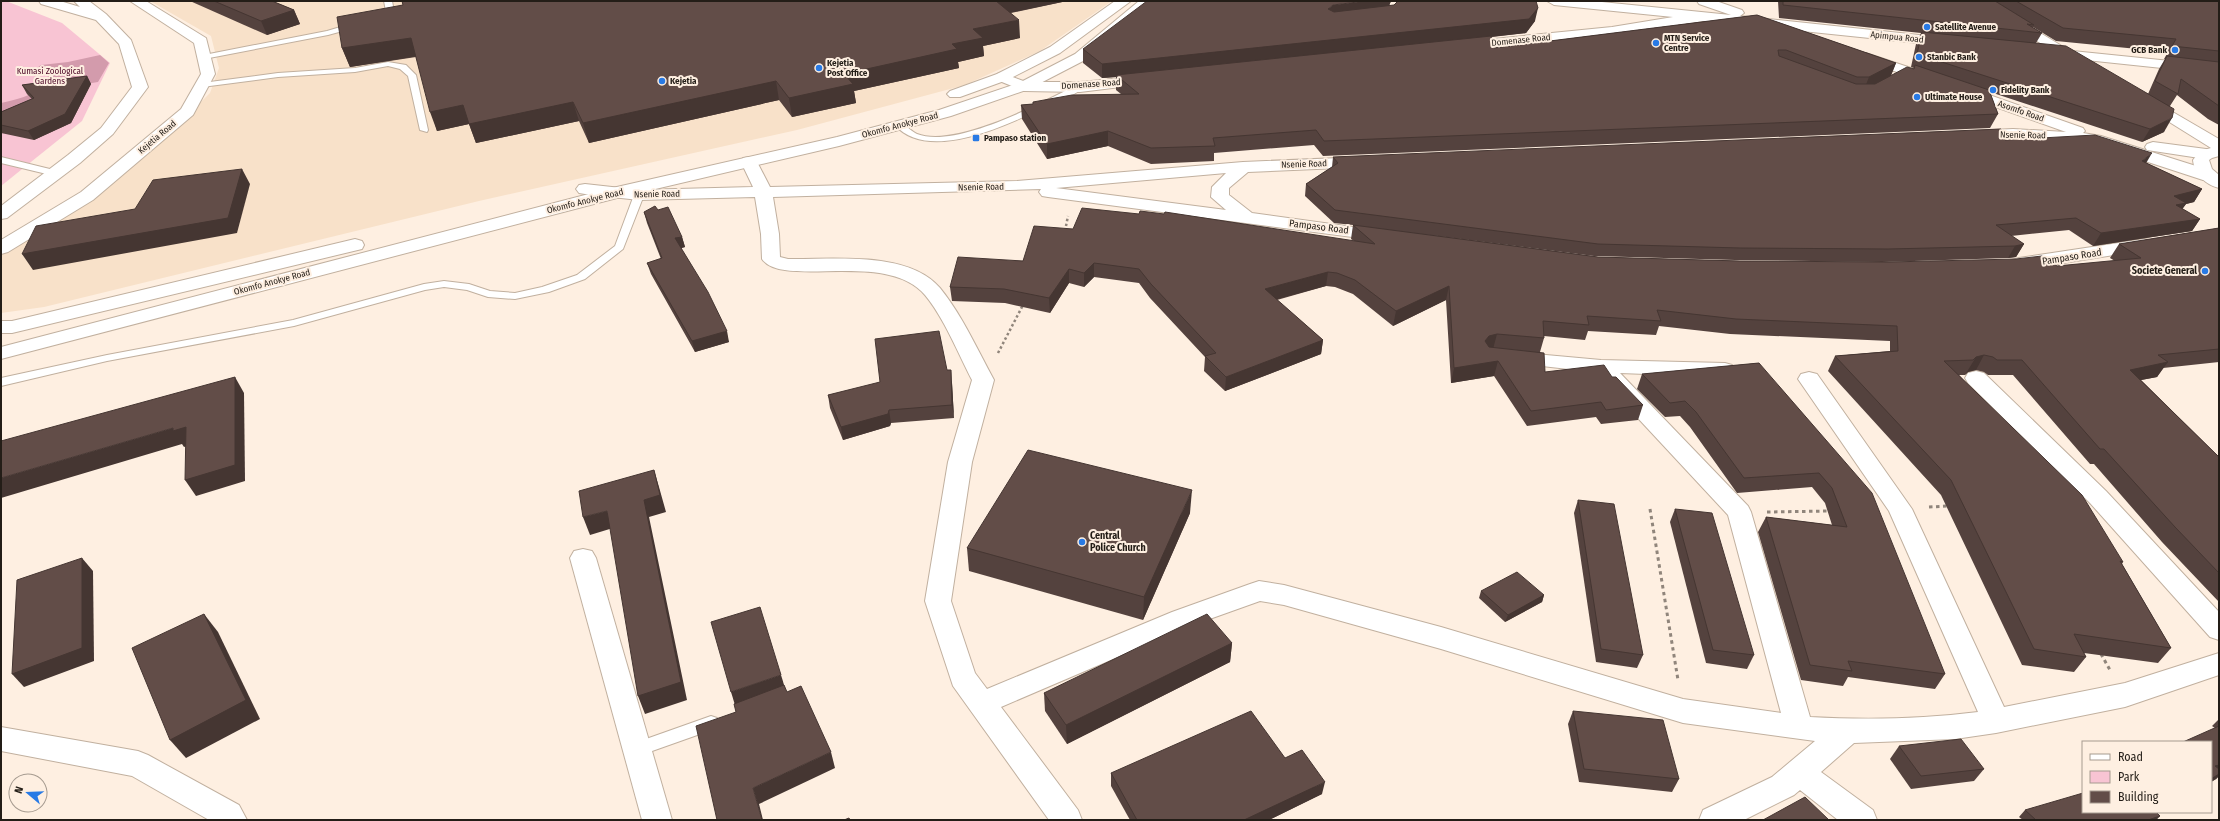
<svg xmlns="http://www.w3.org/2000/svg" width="2220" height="821" font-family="'Fira Sans Condensed',sans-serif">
	<rect width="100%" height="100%" fill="#feefe1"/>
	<polygon fill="#f8e1c9" points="150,1 1112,1 1040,51 965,85 797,130 479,201 44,307 1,313 1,251 102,192 147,155 210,93 219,68 211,36"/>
	<polygon fill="#f8c4d3" points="1,1 6,1 62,23 110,63 82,121 1,186"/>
	<path fill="#d39bac" d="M100,55L109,63L98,82L67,87L1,115V103C26,97 36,96 50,73L37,68L41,65L68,62Z"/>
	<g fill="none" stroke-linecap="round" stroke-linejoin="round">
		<defs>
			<g id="service">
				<polygon points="384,1 392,1 394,12 382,19 376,19 376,15 386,11"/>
				<polygon points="354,23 358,25 357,27 328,35 204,59 200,57 204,55 327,31"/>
				<polygon points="388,62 406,65 416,75 428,130 427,132 420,130 408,76 400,69 388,66 355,72 278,77 202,87 198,85 202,83 278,73 355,68"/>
				<path d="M1077,85L1084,87C1076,95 1060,100 1049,105C1012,123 929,164 895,125L902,123C907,126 912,132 917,134C956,149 1041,103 1077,85Z"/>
				<polygon points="1,157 58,171 60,173 55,176 1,163"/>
				<polygon points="639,192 644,195 623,249 585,279 549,292 515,299 488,297 467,290 444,287 425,290 294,326 107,361 1,386 1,378 107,355 293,320 424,284 444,281 469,284 490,291 515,293 542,287 577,275 615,246 634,195"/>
				<polygon points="711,716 717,718 719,723 717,728 638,756 632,754 630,749 632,744"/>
			</g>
			<g id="minor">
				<polygon points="1547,1 1592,1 1731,15 1699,4 1697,1 1716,1 1742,10 1744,13 1740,16 1947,38 1954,42 1947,46 1704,21 1612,35 1463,50 1456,46 1463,42 1612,27 1673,17 1554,5"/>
				<polygon points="2053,49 2219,66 2219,74 2048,56 2046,53 2048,50"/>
				<polygon points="1866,53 1935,76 1937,79 1935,82 1930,83 1861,60 1859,57 1861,54"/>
				<polygon points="1002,73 1026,82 1080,82 1145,76 1150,77 1152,80 1150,83 1145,84 1080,92 1024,91 997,80 995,77 997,74"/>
				<polygon points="1964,86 2083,128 2085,131 2083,133 2101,136 2215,172 2217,176 2215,180 2203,180 2093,144 2013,139 1967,139 1965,136 1967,133 1973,131 2013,129 2066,132 1959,94 1956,91 1959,88"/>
				<polygon points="2153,142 2206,149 2212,151 2214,154 2212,157 2206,159 2147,150 2145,147 2147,144"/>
				<path d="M749,157L755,158L770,187L1017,181L1243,162L1363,157L1369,158L1371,162L1369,166L1363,167L1248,172L1229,188V195L1252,213L1389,232L1392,236L1389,240L1383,241L1048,197L1042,196L1039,192L1041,189L773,197L779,234L780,257L788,259C832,260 908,250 940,288C962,315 977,349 994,380L972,462L951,601L975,673L987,689L1172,612L1250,584L1259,581L1284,585L1441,627L1683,699L1781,713L1728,515L1595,372L1507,362L1504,358L1507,354L1514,352L1601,360L1725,363L1732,365L1736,370L1732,375L1725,377L1620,373L1748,506L1751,512L1810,717C1865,720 1923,719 1978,712L1889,511L1798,379L1801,374L1809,372L1817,374L1912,509L2004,707L2125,683L2219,653V675L2125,707L1996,733L1955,739L1854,743L1821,772L1873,810L1877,820H1838L1800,790L1794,795L1744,820H1699L1703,810L1772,777L1815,741L1683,723L1441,649L1284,605L1260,601L1190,626L1001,707L1078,810L1082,820H1049L953,686L925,601L948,462L972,380C959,355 943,316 925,295C886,249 783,289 762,259L761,234L755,197L639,200L585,194L579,193L576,189L579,185L585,184L639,190L753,187L741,162L743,158ZM1226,173L1212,187L1211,197L1226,210L1056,188Z"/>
				<polygon points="2145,239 2152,241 2154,245 2152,249 2019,270 2012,268 2010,264 2012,260 2019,258"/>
				<polygon points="1976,371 1984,373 2106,491 2219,612 2219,640 2210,637 2090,503 1968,383 1965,378 1968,373"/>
				<polygon points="583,549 592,551 596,558 672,820 642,820 570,558 574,551"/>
				<polygon points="1,727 138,751 148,755 239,805 247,820 209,820 132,776 1,751"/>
			</g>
			<g id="tertiary">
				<polygon points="1971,1 1987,1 2085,60 2078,64 2073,63"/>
				<path d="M2147,97L2219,139V156L2212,158L2209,160L2212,169L2219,175V188C2206,185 2194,174 2193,160L2200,151L2211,148L2142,105L2139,102L2142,99Z"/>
			</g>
			<g id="secondary">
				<polygon points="39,1 60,1 80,7 74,1 89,1 106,14 131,40 148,87 113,134 80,163 7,218 1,219 1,206 68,155 101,128 132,87 119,44 96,20 41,4"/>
				<polygon points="130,1 146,1 206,38 215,74 193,115 93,200 8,252 1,254 1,240 81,192 181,109 201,74 194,43"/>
				<polygon points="1115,1 1131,1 1060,53 1007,80 960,97 950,97 947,94 950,91 997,74 1050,47"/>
				<polygon points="1139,1 1154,1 1085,60 1029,89 951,116 839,146 617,198 1,359 1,347 608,189 837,137 939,110 1019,83 1075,54"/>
				<polygon points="355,239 362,241 364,245 362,249 12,333 1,333 1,321 12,321"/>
			</g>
		</defs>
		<use href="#service" stroke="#c1b09f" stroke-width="2"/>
		<use href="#minor" stroke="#c1b09f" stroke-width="2"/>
		<use href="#tertiary" stroke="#c1b09f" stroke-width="2"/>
		<use href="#secondary" stroke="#c1b09f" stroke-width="2"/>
		<g stroke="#90857b" stroke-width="2.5" stroke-dasharray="2.5 2.5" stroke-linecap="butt">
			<polyline points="1065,231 1068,216"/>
			<polyline points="998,353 1023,305"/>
		</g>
		<g stroke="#90857b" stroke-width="3" stroke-dasharray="3.5 3.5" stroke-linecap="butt">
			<polyline points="1929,507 1948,506"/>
			<polyline points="1650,509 1678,680"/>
			<polyline points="1767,512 1830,511"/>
			<polyline points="2101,654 2110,670"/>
		</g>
		<use href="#service" fill="#fff" fill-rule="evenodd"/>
		<use href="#minor" fill="#fff" fill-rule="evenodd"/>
		<use href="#tertiary" fill="#fff" fill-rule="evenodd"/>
		<use href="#secondary" fill="#fff" fill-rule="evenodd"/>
	</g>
	<g fill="#54423e" fill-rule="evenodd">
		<polygon points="190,1 272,1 294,10 300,24 267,35"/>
		<polygon points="402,1 1067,1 1011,13 1020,38 983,46 984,56 958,62 959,68 854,91 856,103 792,117 779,100 589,143 579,121 476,143 469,124 437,131 416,57 350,67 342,48 403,5"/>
		<path d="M1391,1L1389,6L1535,21L1526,33L1492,37L1494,48L1757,15L1896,63L1891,76L1913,69L1914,68L1911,67L1916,44L1921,33L1779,18L1778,1H2219V125L2208,119L2177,95L2170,106L2164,132L2142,142L1990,92L1998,114L1990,128L1323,156L1314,145L1214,153V161L1151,164L1108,146L1047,159L1022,119L1021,105L1033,104L1121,94L1116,90V77L1102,78L1083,63V49ZM2033,27L2056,41L2168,52L2164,59H2165L2159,69L2148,94L2036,43L2042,33L2033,28Z"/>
		<polygon points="87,76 91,84 71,123 34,140 1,133 1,112 32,99 27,94 22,85"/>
		<polygon points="2005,140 2146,163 2202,189 2194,202 2186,204 2182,209 2200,219 2192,231 2093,246 2069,230 2011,236 2024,244 2016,257 2008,258 1882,262 1735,260 1594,256 1415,233 1598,257 1740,261 2057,266 2115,261 2110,258 2119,244 2219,228 2219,362 2163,368 2157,377 2141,380 2219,457 2219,602 2162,542 2094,464 2090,464 2013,375 1988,375 1984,372 1976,370 1968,372 1965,375 1959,375 2123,562 2122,564 2171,648 2158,663 2084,653 2086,657 2074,672 2022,665 1941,495 1828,371 1835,356 1890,351 1890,341 1730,334 1659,326 1656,335 1588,331 1585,340 1544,336 1544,338 1540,352 1545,372 1612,377 1643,405 1638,420 1601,424 1596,417 1527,426 1494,376 1451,383 1446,300 1393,326 1353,294 1335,287 1326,286 1277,300 1323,340 1321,354 1225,391 1204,371 1205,357 1150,298 1139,283 1094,277 1084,287 1069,283 1050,313 1005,303 952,301 950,287 1023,261 1073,229 1354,241 1351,239 1353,225 1334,223 1305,196 1306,184 1332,167 1333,157"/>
		<polygon points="658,210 682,237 685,247 681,248 729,342 695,352 651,274 647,263 661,259 647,223 644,212"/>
		<polygon points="1759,363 1945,674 1935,689 1848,677 1843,686 1801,680 1758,532 1766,517 1832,525 1825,503 1812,487 1737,493 1690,427 1680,416 1665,417 1637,389 1642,374"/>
		<polygon points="947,370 952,383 954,418 891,423 890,426 843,440 830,408 828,395"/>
		<polygon points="1578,500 1643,655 1637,668 1596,662 1574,513"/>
		<polygon points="1675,509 1754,655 1747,669 1706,663 1670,522"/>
		<polygon points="1190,513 1143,620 969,571 967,548"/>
		<polygon points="1481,591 1544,595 1542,602 1505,622 1479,598"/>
		<polygon points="1232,643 1230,662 1067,744 1045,711 1044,693"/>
		<polygon points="1573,711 1679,779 1672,792 1579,782 1568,724"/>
		<polygon points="2219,719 2219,776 2216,779 2211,782 2211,742 2215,728 2212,726"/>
		<polygon points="1899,746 1984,769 1974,781 1911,789 1890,759"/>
		<polygon points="1285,758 1322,794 1269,820 1130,820 1111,786 1111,773"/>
		<polygon points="2025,810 2157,813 2160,816 2156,820 2023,820 2019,817"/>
	</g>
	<g fill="#453632">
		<polygon points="993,1 1067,1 994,16"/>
		<polygon points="1366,1 1391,1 1386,12 1332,19 1328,9 1333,5"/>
		<polygon points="1538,8 1535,21 1526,33 1117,77 1116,75 1116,77 1102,78 1102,64"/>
		<polygon points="294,10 300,24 267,35 261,21"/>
		<polygon points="1019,20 1020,38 983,46 984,56 958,62 959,68 854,91 856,103 792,117 789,98 844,74 952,44 973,29"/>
		<polygon points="411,38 418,56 350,67 342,48"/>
		<polygon points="1896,63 1890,77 1863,92 1869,77"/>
		<polygon points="87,76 91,84 71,123 34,140 28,131"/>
		<polygon points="776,81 779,100 589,143 583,123"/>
		<polygon points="573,102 579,121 476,143 469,124 437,131 430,112 463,105"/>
		<polygon points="2172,118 2164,132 2142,142 2150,129"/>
		<polygon points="1108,131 1108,146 1047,159 1047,144"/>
		<polygon points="2152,153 2145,165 2142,161"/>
		<polygon points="242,169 250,184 237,233 33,270 22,254"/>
		<polygon points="2202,189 2194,202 2186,204 2178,215 2174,196"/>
		<polygon points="2200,219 2192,231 2093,246 2101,233"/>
		<polygon points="682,237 685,247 678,249 675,238"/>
		<polygon points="2024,244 2016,257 2008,258 2015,246"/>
		<polygon points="1094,263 1094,277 1084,287 1084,273"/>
		<polygon points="1069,269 1069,283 1050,313 1049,298"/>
		<polygon points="1328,272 1326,286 1263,303 1265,289"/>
		<polygon points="1449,286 1446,300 1393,326 1396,311"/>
		<polygon points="727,331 729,342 695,352 692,341"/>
		<polygon points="1497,334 1493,349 1486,351 1485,341 1489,336"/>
		<polygon points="1323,340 1321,354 1225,391 1226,377"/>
		<polygon points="1984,355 1976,370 1968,372 1965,375 1976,357"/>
		<polygon points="1498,361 1494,376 1451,383 1454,368"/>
		<polygon points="2168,362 2157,377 2120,384 2130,370"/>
		<polygon points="951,370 952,383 954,418 952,405"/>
		<polygon points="235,377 244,393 245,481 196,496 185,480"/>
		<polygon points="889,410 891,423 890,426 843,440 841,427"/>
		<polygon points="186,427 196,443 184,447 182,444 1,498 1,478 173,428"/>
		<polygon points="654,470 659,487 666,512 649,517 687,700 645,714 638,696 644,500"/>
		<polygon points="1192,490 1190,513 1143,620 1144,597"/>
		<polygon points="607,511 613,528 590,535 583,517"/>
		<polygon points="82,558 93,571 94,661 24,687 12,674"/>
		<polygon points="1544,595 1542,602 1505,622 1508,615"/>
		<polygon points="204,614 218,632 260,719 186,758 170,740"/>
		<polygon points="1232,643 1230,662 1067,744 1066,725"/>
		<polygon points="781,675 785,688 735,705 731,692"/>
		<polygon points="831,752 835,768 759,804 763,820 762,820 753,788"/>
		<polygon points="2219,765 2219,770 2215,766"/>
		<polygon points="2219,774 2219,776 2216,779 2211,782 2211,779"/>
		<polygon points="1325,782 1322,794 1269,820 1244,820"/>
		<polygon points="2160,816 2156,820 2148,820"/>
	</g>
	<g fill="#624d48" stroke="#453632">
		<polygon points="214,1 272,1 294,10 261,21"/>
		<polygon points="402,1 996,1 1019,20 973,29 983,38 952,44 957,49 844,74 853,84 789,98 776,81 583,123 573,102 469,124 463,105 430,112 411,38 342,48 337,17 403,5"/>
		<polygon points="1147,1 1366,1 1333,5 1328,9 1334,12 1394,5 1398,1 1536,1 1538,8 1529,19 1102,64 1083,49"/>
		<polygon points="1783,1 1995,1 2034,25 2027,24 2042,33 1783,5"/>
		<polygon points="2016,1 2219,1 2219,51 2172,46 2176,39 2063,28"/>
		<polygon points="1757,15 1896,63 1869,77 1857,77 1786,50 1778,50 1779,56 1856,84 1875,84 1907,67 1914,69 1915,65 1989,90 1998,114 1324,141 1316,130 1213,138 1215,146 1151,148 1108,131 1047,144 1021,105 1033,104 1033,102 1072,95 1139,94 1116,75 1491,36 1494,48"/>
		<polygon points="1922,32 2066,46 2174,109 2172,118 2150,129 1917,54"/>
		<polygon points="2167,56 2219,62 2219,106 2181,79 2178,94 2155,81"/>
		<polygon points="87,76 65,114 28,131 1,125 1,112 34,98 22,85"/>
		<polygon points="2001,129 2005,140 2095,135 2152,153 2142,161 2202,189 2174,196 2186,203 2176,205 2200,219 2101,233 2076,218 1996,225 2024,244 2015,246 1888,249 1740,248 1598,244 1335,210 1306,184 1338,163 1333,157"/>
		<polygon points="242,169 228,218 22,254 36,226 135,209 153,180"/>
		<polygon points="655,206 658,210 668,207 682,237 675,238 708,292 727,331 692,341 647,263 662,258 644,212"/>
		<polygon points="1082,208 1139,214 1140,211 1164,214 1165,212 1375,244 1353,225 1598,257 1740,261 1889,262 2016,259 2042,256 2057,266 2141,258 2119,244 2219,228 2219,349 2158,355 2168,362 2130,370 2219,457 2219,573 2175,527 2104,449 2100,449 2022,360 1997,360 1993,357 1984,355 1976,357 1973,360 1944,361 2082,495 2123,562 2120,561 2171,648 2074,634 2086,657 2034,649 1951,480 1835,356 1898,351 1897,326 1736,319 1657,310 1661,321 1587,316 1589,325 1543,321 1544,338 1497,334 1489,336 1485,341 1489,347 1544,353 1545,372 1604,365 1612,377 1616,377 1643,405 1606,410 1601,402 1531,411 1498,361 1454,368 1449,286 1396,311 1355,280 1337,273 1328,272 1265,289 1323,340 1226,377 1205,356 1216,353 1151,284 1139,269 1094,263 1084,273 1069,269 1049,298 1004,289 950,287 958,257 1023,261 1034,226 1073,229"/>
		<polygon points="939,331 947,370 951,370 952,405 889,410 888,414 841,427 828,395 880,382 875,339"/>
		<polygon points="1759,363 1872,493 1945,674 1848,661 1852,671 1810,665 1766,517 1847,527 1832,488 1819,473 1744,478 1696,412 1685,401 1670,403 1642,374"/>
		<polygon points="235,377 235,465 185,480 186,427 173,431 173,428 1,478 1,441"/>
		<polygon points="1028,450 1192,490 1144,597 967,548"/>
		<polygon points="654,470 660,495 644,500 681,682 638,696 607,511 583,517 579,491"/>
		<polygon points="1578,500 1614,504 1643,655 1601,649"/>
		<polygon points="1675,509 1712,513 1754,655 1713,650"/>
		<polygon points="82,558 82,648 12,674 17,580"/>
		<polygon points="1517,572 1544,595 1508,615 1481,591"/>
		<polygon points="760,607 781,675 731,692 711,622"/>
		<polygon points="204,614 246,700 170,740 132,648"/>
		<polygon points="1207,614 1232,643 1066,725 1044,693"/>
		<polygon points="784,685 787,692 801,686 831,752 753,788 762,820 717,820 696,726 736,712 734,704"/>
		<polygon points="1251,711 1285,758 1302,750 1325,782 1244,820 1137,820 1111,773"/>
		<polygon points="1573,711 1663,720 1679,779 1584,769"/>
		<polygon points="2219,726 2219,765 2215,766 2219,769 2219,774 2211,779 2211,742 2183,742"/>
		<polygon points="1961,739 1984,769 1921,776 1899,746"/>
		<polygon points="2083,793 2083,812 2156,812 2160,816 2148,820 2036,820 2025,810"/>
		<polygon points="1805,797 1829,820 1763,820"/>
		<polygon points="849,818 850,820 844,820"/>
	</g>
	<g fill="#287ae5" stroke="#feefe1" stroke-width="1.5">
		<circle cx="1927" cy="27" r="4"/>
		<circle cx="1656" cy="43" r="4"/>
		<circle cx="2175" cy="50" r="4"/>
		<circle cx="1919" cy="57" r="4"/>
		<circle cx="819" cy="68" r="4"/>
		<circle cx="662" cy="81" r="4"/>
		<circle cx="1993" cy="90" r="4"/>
		<circle cx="1917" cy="97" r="4"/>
		<rect x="972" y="134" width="8" height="8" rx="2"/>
		<circle cx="2205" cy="271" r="4"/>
		<circle cx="1082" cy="542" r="4"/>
	</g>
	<g text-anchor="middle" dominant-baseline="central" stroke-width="4" stroke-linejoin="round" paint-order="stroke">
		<g font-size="9" font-weight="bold" fill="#231d17" stroke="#feefe1" text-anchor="start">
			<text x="1935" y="27">Satellite Avenue</text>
			<text x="1664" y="38">MTN Service<tspan x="1664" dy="10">Centre</tspan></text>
			<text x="2167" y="50" text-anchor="end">GCB Bank</text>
			<text x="1927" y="57">Stanbic Bank</text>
			<text x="827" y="63">Kejetia<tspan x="827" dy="10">Post Office</tspan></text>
			<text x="670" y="81">Kejetia</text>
			<text x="2001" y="90">Fidelity Bank</text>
			<text x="1925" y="97">Ultimate House</text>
			<text x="984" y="138">Pampaso station</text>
		</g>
		<g font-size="9" fill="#231d17" stroke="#feefe1">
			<text transform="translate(1897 37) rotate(6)">Apimpua Road</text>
			<text transform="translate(1521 40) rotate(-6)">Domenase Road</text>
			<text transform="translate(1091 84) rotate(-4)">Domenase Road</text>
			<text transform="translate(2021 111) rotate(19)">Asomfo Road</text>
			<text transform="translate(900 125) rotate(-15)">Okomfo Anokye Road</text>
			<text transform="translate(2023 135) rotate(1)">Nsenie Road</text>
			<text transform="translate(157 137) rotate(-40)">Kejetia Road</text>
			<text transform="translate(1304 164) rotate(-2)">Nsenie Road</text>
			<text transform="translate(981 187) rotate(-1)">Nsenie Road</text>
			<text transform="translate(657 194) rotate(-1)">Nsenie Road</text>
			<text transform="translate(585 201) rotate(-14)">Okomfo Anokye Road</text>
			<text transform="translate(272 282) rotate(-15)">Okomfo Anokye Road</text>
		</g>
		<g font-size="9" fill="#4f0c2a" stroke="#feefe1">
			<text x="50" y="71">Kumasi Zoological<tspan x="50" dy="10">Gardens</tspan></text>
		</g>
		<g font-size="10" fill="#231d17" stroke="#feefe1">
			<text transform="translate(1319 227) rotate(7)">Pampaso Road</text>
			<text transform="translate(2072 257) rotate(-9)">Pampaso Road</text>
		</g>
		<g font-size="10" font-weight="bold" fill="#231d17" stroke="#feefe1" text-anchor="end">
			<text x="2197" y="271">Societe General</text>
			<text x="1090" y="536" text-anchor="start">Central<tspan x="1090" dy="12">Police Church</tspan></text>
		</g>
	</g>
	<rect width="2220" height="821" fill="none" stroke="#231d17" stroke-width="4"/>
	<rect x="2082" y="741" width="130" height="72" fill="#feefe1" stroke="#a69b90"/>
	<rect x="2090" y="754" width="20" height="6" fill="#ffffff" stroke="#a69b90"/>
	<text x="2118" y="761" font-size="12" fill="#231d17">Road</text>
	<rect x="2090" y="771" width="20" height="12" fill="#f8c4d3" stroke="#a69b90"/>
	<text x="2118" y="781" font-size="12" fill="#231d17">Park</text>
	<rect x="2090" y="791" width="20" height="12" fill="#624d48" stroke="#a69b90"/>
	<text x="2118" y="801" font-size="12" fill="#231d17">Building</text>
	<g transform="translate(28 793) rotate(289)"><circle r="19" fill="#feefe1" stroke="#a69b90"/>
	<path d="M0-3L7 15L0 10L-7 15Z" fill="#287ae5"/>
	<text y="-6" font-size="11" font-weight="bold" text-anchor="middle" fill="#231d17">N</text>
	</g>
</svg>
